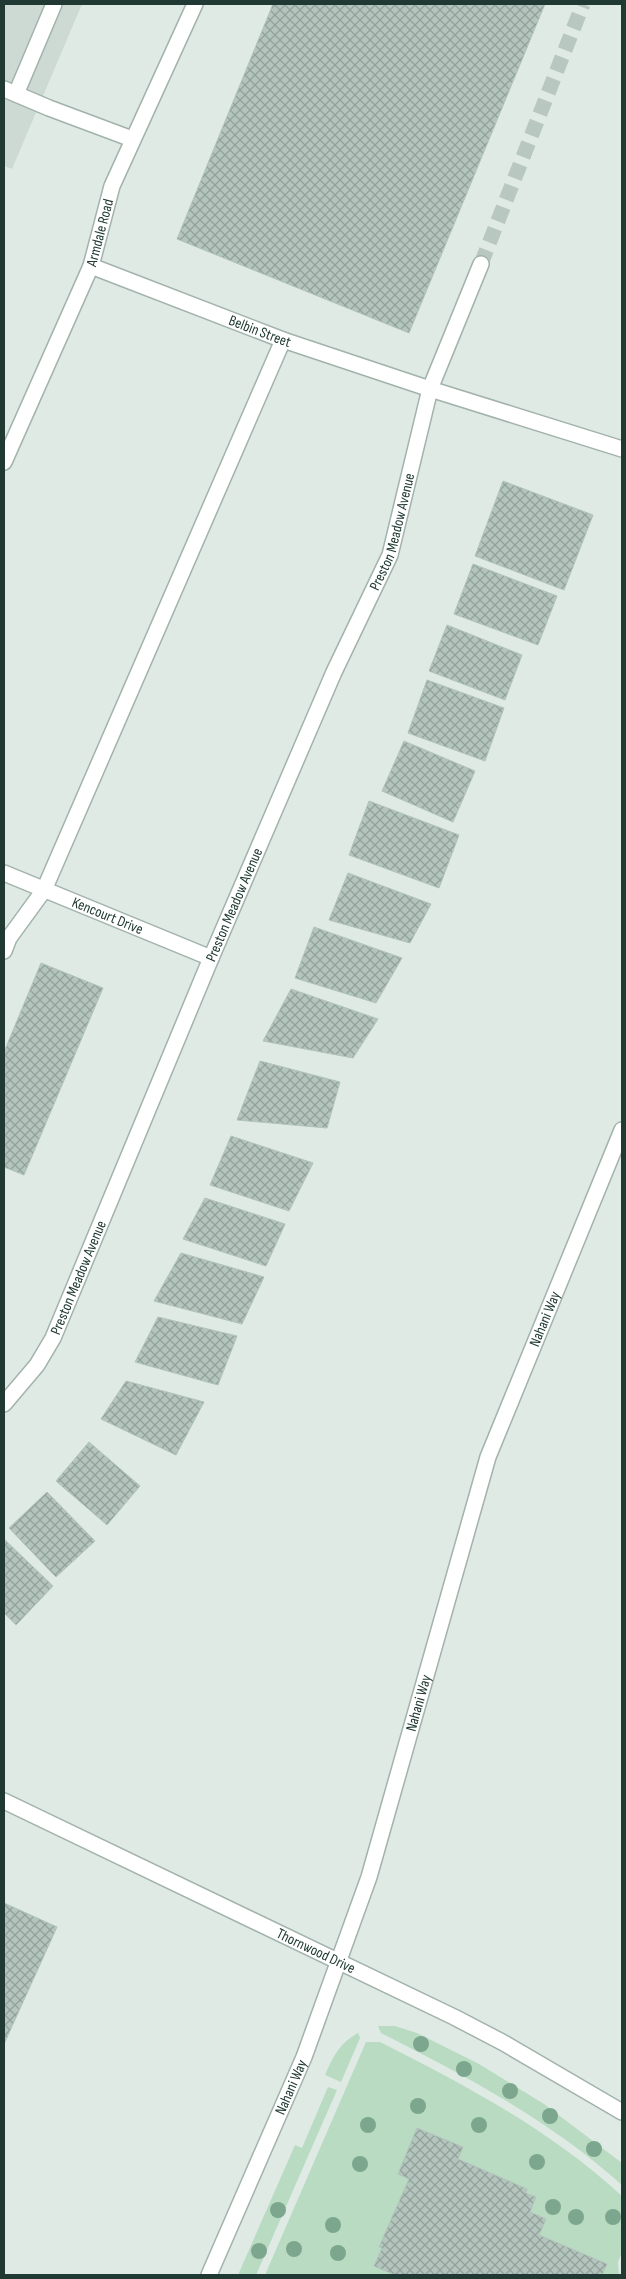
<svg xmlns="http://www.w3.org/2000/svg" width="626" height="2279" font-family="'Sofia Sans Condensed',sans-serif">
	<defs>
		<pattern id="building-cross-hatch" width="8" height="8" patternUnits="userSpaceOnUse" patternTransform="scale(1.25)"><rect width="8" height="8" fill="#b4c5be"/><path d="M0 0l8 8M0 8l8-8" fill="none" stroke="#92a19b"/></pattern>
	</defs>
	<rect width="100%" height="100%" fill="#dfeae5"/>
	<polygon fill="#cddad4" points="4,4 82,4 12,169 4,166"/>
	<g fill="#b8dbc1">
		<path d="M378,2026H395L417,2033L479,2064L544,2104L622,2163V2185C551,2121 466,2076 381,2033Z"/>
		<path d="M358,2033L360,2038L341,2082L325,2075C333,2056 340,2043 358,2033Z"/>
		<path d="M366,2042H380C467,2086 550,2130 622,2196V2252L618,2262L619,2275H602L607,2264L539,2235L546,2219L530,2212L536,2197L458,2159L463,2147L418,2128L398,2173L409,2179L380,2247L382,2248L374,2266L395,2275H265Z"/>
		<polygon points="328,2087 337,2090 256,2275 238,2275 295,2145 302,2148"/>
	</g>
	<g fill="url(#building-cross-hatch)" stroke="#b1c3bc">
		<polygon points="273,4 545,4 409,333 177,239"/>
		<polygon points="503,481 593,515 564,590 475,556"/>
		<polygon points="473,564 557,596 538,645 454,614"/>
		<polygon points="447,625 522,655 505,700 429,671"/>
		<polygon points="427,680 504,708 485,761 408,733"/>
		<polygon points="404,741 475,771 453,822 382,791"/>
		<polygon points="369,801 459,835 439,888 349,855"/>
		<polygon points="348,873 431,904 410,943 329,920"/>
		<polygon points="314,927 402,958 376,1003 295,978"/>
		<polygon points="41,963 103,988 24,1175 4,1167 4,1052"/>
		<polygon points="291,989 378,1019 353,1058 263,1041"/>
		<polygon points="260,1061 340,1082 327,1128 237,1120"/>
		<polygon points="231,1136 313,1163 289,1211 210,1185"/>
		<polygon points="205,1198 285,1224 266,1266 183,1239"/>
		<polygon points="181,1253 264,1277 242,1324 154,1301"/>
		<polygon points="158,1317 237,1336 218,1385 135,1362"/>
		<polygon points="126,1381 204,1402 176,1455 101,1419"/>
		<polygon points="89,1442 140,1486 107,1525 56,1481"/>
		<polygon points="47,1492 95,1541 56,1577 9,1528"/>
		<polygon points="4,1539 53,1586 16,1625 4,1613"/>
		<polygon points="4,1903 57,1927 4,2044"/>
		<polygon points="417,2128 463,2147 458,2159 527,2189 526,2193 536,2197 530,2212 546,2219 539,2235 607,2264 602,2275 395,2275 374,2266 382,2248 379,2247 409,2179 398,2174"/>
	</g>
	<g fill="none" stroke-linecap="round" stroke-linejoin="round">
		<polyline stroke="#b9c7c1" stroke-width="15" stroke-dasharray="15 8" stroke-linecap="butt" points="481,264 583,4"/>
		<defs>
			<g id="minor">
				<polyline points="4,89 16,94 54,4"/>
				<polyline points="16,94 49,108 132,139"/>
				<path id="s1" d="M91,266L283,340L430,389L622,449"/>
				<path id="s2" d="M4,462L91,266L112,186L195,4"/>
				<path id="s3" d="M4,873L211,958"/>
				<polyline points="4,951 9,938 44,890 283,340"/>
				<path id="s4" d="M4,1404L37,1365L53,1338L211,958L334,672L390,555L430,389L481,264"/>
				<path id="s5" d="M4,1801L454,2017L502,2042L622,2112"/>
				<path id="s6" d="M209,2275L304,2057L369,1877L488,1457L622,1130"/>
			</g>
		</defs>
		<use href="#minor" stroke="#a2b2ac" stroke-width="18"/>
		<use href="#minor" stroke="#fff" stroke-width="15"/>
	</g>
	<g fill="#7ca78e">
		<circle cx="421" cy="2044" r="8"/>
		<circle cx="464" cy="2069" r="8"/>
		<circle cx="510" cy="2091" r="8"/>
		<circle cx="418" cy="2106" r="8"/>
		<circle cx="550" cy="2116" r="8"/>
		<circle cx="368" cy="2125" r="8"/>
		<circle cx="479" cy="2125" r="8"/>
		<circle cx="594" cy="2149" r="8"/>
		<circle cx="537" cy="2162" r="8"/>
		<circle cx="360" cy="2164" r="8"/>
		<circle cx="553" cy="2207" r="8"/>
		<circle cx="278" cy="2210" r="8"/>
		<circle cx="576" cy="2217" r="8"/>
		<circle cx="613" cy="2217" r="8"/>
		<circle cx="333" cy="2225" r="8"/>
		<circle cx="294" cy="2249" r="8"/>
		<circle cx="259" cy="2251" r="8"/>
		<circle cx="338" cy="2253" r="8"/>
	</g>
	<g text-anchor="middle" dominant-baseline="central" stroke-width="4" stroke-linejoin="round" paint-order="stroke">
		<g font-size="15" fill="#203a33" stroke="#eff7f3">
			<text stroke="none"><textPath href="#s2" startOffset="249">Armdale Road</textPath></text>
			<text stroke="none"><textPath href="#s1" startOffset="181">Belbin Street</textPath></text>
			<text stroke="none"><textPath href="#s4" startOffset="958">Preston Meadow Avenue</textPath></text>
			<text stroke="none"><textPath href="#s4" startOffset="552">Preston Meadow Avenue</textPath></text>
			<text stroke="none"><textPath href="#s3" startOffset="112">Kencourt Drive</textPath></text>
			<text stroke="none"><textPath href="#s4" startOffset="148">Preston Meadow Avenue</textPath></text>
			<text stroke="none"><textPath href="#s6" startOffset="1015">Nahani Way</textPath></text>
			<text stroke="none"><textPath href="#s6" startOffset="610">Nahani Way</textPath></text>
			<text stroke="none"><textPath href="#s5" startOffset="346">Thornwood Drive</textPath></text>
			<text stroke="none"><textPath href="#s6" startOffset="205">Nahani Way</textPath></text>
		</g>
	</g>
	<rect width="626" height="2279" fill="none" stroke="#203a33" stroke-width="10"/>
</svg>
